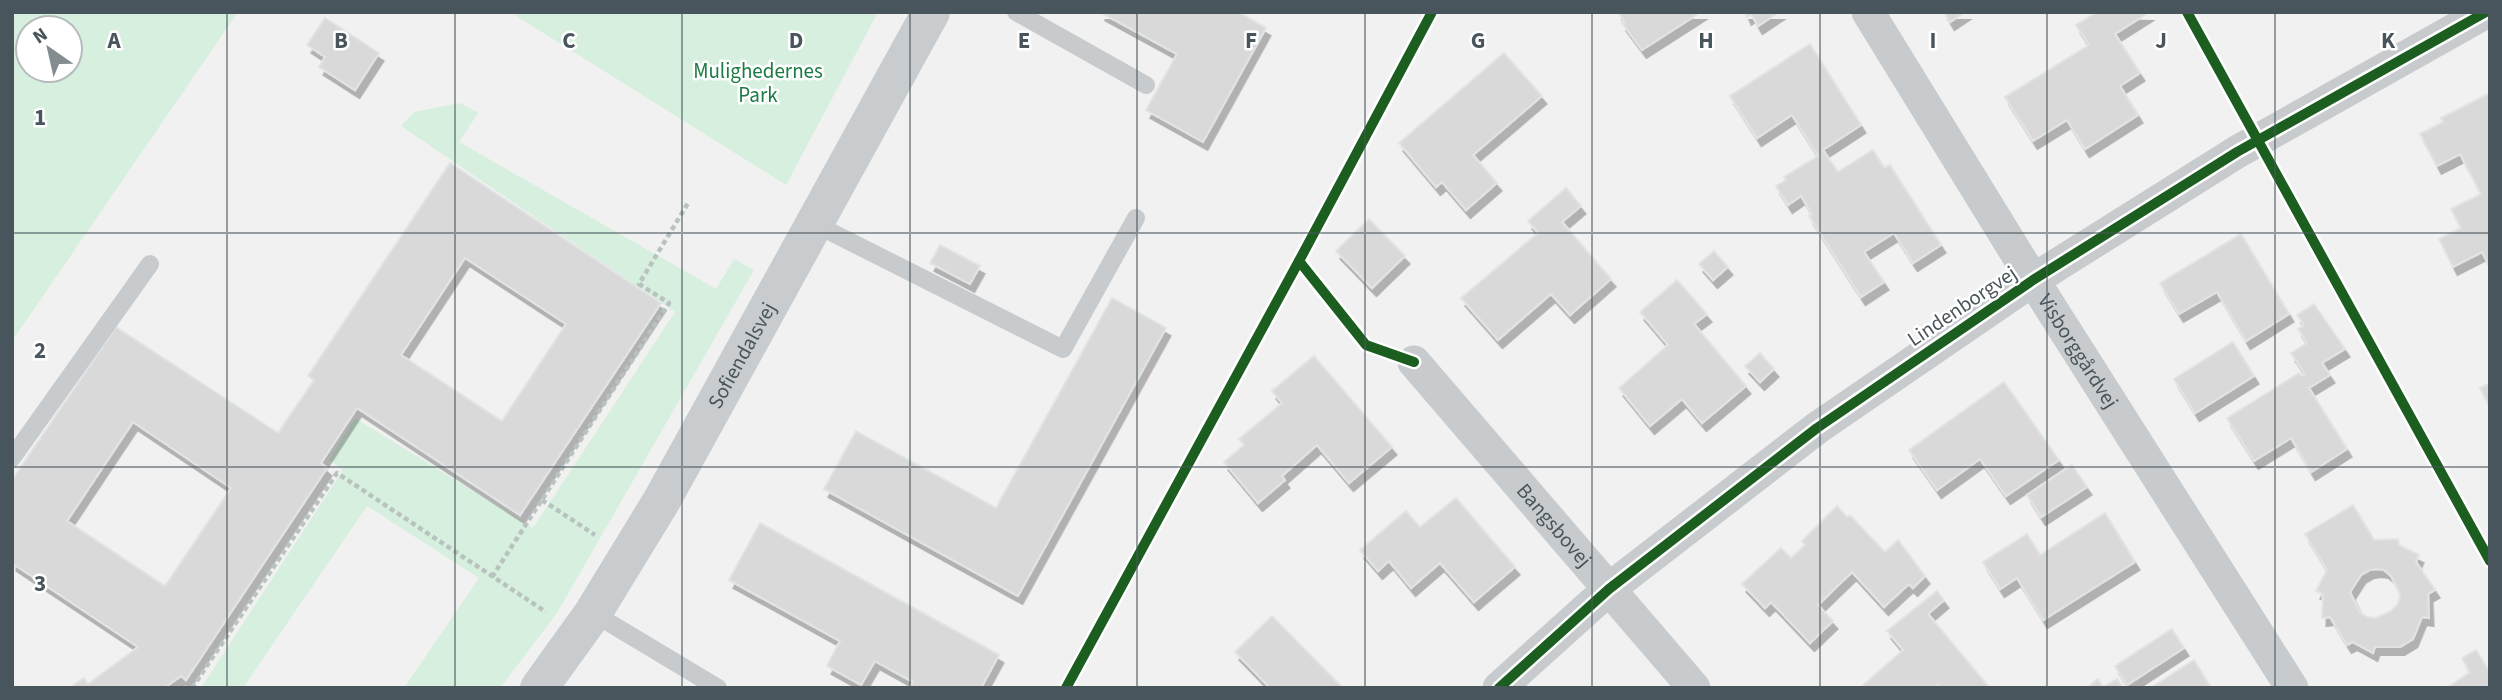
<svg xmlns="http://www.w3.org/2000/svg" width="2502" height="700" font-family="'Source Sans 3',sans-serif">
	<defs>
		<filter id="shadow"><feDropShadow dx="4.5" dy="8" stdDeviation="0" flood-color="#0004"/></filter>
	</defs>
	<rect width="100%" height="100%" fill="#f1f1f1"/>
	<g fill="#d7efde" fill-rule="evenodd">
		<path d="M12,12H238L12,341ZM28,28H70V70H28Z"/>
		<polygon points="510,12 878,12 786,185"/>
		<polygon points="460,103 478,113 459,142 716,289 734,259 754,270 557,613 500,688 404,688 479,578 367,506 243,688 201,688 343,470 329,460 355,418 533,528 675,312 401,126 414,112"/>
	</g>
	<g fill="#d9d9da" stroke="#e2e3e4" stroke-width="2" fill-rule="evenodd" filter="url(#shadow)">
		<polygon points="1100,12 1238,12 1266,28 1203,142 1146,110 1177,54"/>
		<polygon points="1618,12 1701,12 1642,50 1622,23 1625,22"/>
		<polygon points="1745,12 1779,12 1758,26 1751,14 1747,17"/>
		<polygon points="1944,12 1965,12 1950,22"/>
		<polygon points="2097,12 2148,13 2115,34 2140,73 2120,86 2138,115 2085,149 2067,120 2033,141 2005,97 2089,45 2076,25"/>
		<polygon points="325,18 379,53 355,90 319,67 325,57 307,45"/>
		<polygon points="1810,44 1861,125 1823,150 1838,172 1873,150 1884,168 1890,165 1941,245 1913,263 1894,233 1864,252 1884,282 1861,297 1809,216 1812,214 1801,196 1788,205 1776,186 1786,180 1784,177 1818,156 1792,115 1757,138 1730,96"/>
		<polygon points="1504,53 1542,96 1473,155 1497,183 1466,210 1442,182 1436,187 1399,143"/>
		<polygon points="2490,93 2490,267 2482,252 2453,267 2439,239 2461,228 2451,209 2481,194 2460,154 2437,166 2420,134 2443,122 2441,118"/>
		<path d="M450,163L661,303L520,515L357,408L321,463L327,468L186,680L181,676L164,688H70L84,678L88,684L138,647L12,563V480L116,327L278,433L314,380L308,376ZM465,258L566,324L502,421L401,355ZM133,422L231,488L165,586L67,521Z"/>
		<polygon points="1566,188 1581,206 1562,222 1611,279 1570,315 1551,294 1498,340 1461,298 1538,233 1528,221"/>
		<polygon points="1369,219 1405,256 1372,288 1336,251"/>
		<polygon points="2241,234 2289,314 2246,341 2217,292 2179,314 2160,283"/>
		<polygon points="940,245 980,266 970,284 930,263"/>
		<polygon points="1714,251 1728,267 1713,280 1699,264"/>
		<polygon points="1677,280 1707,314 1694,324 1746,386 1702,423 1682,399 1650,426 1619,388 1668,345 1640,312"/>
		<polygon points="1112,298 1166,328 1018,596 824,489 856,431 996,508"/>
		<polygon points="2314,304 2345,349 2322,363 2330,375 2309,388 2347,449 2311,472 2291,438 2254,461 2227,418 2299,373 2301,376 2305,374 2291,353 2307,343 2298,329 2304,325 2297,315"/>
		<polygon points="2233,342 2254,376 2195,413 2174,379"/>
		<polygon points="1760,353 1774,369 1760,382 1745,366"/>
		<polygon points="1314,356 1392,447 1349,483 1317,445 1282,476 1285,480 1258,503 1224,462 1244,445 1239,439 1282,403 1272,391"/>
		<polygon points="2004,382 2059,460 2006,496 1980,459 1937,490 1909,450"/>
		<polygon points="2490,383 2490,407 2480,388"/>
		<polygon points="2072,465 2087,487 2041,517 2027,495"/>
		<polygon points="1456,498 1515,567 1474,602 1440,563 1411,588 1389,561 1378,571 1360,550 1406,511 1420,527"/>
		<path d="M2353,505L2374,540L2398,539L2399,545L2419,555L2416,562L2435,590L2428,594L2429,618L2422,617L2413,639L2400,647H2375L2373,653L2353,642L2347,645L2330,617L2322,618L2323,594L2316,591L2327,570L2305,534ZM2377,569L2384,570L2391,576L2400,594L2398,604L2391,611L2376,618L2367,617L2359,611L2350,592L2361,575L2370,570Z"/>
		<polygon points="1837,506 1847,517 1850,515 1885,552 1898,540 1925,576 1913,588 1909,584 1884,607 1852,572 1818,605 1833,621 1810,643 1771,602 1765,608 1742,584 1781,548 1791,558 1805,545 1802,541"/>
		<polygon points="2105,513 2135,562 2043,620 2017,578 2000,589 1983,562 2027,534 2040,555"/>
		<polygon points="760,523 999,655 981,688 910,688 913,682 875,661 861,685 827,666 840,641 729,580"/>
		<polygon points="1937,591 1944,600 1928,614 1990,688 1941,688 1938,684 1933,688 1860,688 1903,650 1887,631"/>
		<polygon points="1272,616 1343,688 1270,688 1235,652"/>
		<polygon points="2172,629 2184,648 2127,685 2115,666"/>
		<polygon points="2476,650 2490,672 2490,688 2447,688 2470,672 2462,658"/>
		<polygon points="2194,660 2211,688 2151,688"/>
		<polygon points="2098,679 2103,687 2117,679 2123,688 2087,688"/>
	</g>
	<g fill="none" stroke-linecap="round" stroke-linejoin="round">
		<g stroke="#b8c3bf" stroke-width="4.5" stroke-dasharray="5 3.5" stroke-linecap="butt">
			<polyline points="542,500 595,535"/>
			<polyline points="492,577 669,303 639,284 688,203"/>
			<polyline points="192,688 337,473 546,612"/>
		</g>
		<g stroke="#c8cbcd" stroke-width="18">
			<polyline points="1016,12 1146,85"/>
			<polyline points="815,224 1063,349 1136,218"/>
			<polyline points="12,458 150,264"/>
			<polyline points="593,613 718,688"/>
		</g>
		<g stroke="#c8cbcd" stroke-width="33">
			<path id="s1" d="M1868,12L2033,280L2292,688"/>
			<path id="s2" d="M1414,362L1694,688"/>
			<polyline points="1499,688 1609,589 1817,428 2033,280 2237,152 2486,12"/>
		</g>
		<path stroke="#c9ccce" stroke-width="38" id="s3" d="M539,688L593,613L662,500L931,12"/>
		<defs>
			<g id="cycleway">
				<polyline points="2187,12 2490,561"/>
				<polyline points="1299,261 1366,345 1414,362"/>
				<polyline points="1066,688 1299,261 1432,12"/>
				<polyline points="1499,688 1609,589 1817,428 2033,280 2237,152 2486,12"/>
			</g>
		</defs>
		<use href="#cycleway" stroke="#fff" stroke-width="15"/>
		<use href="#cycleway" stroke="#1b5e20" stroke-width="10"/>
	</g>
	<path fill="none" stroke="#49555c" stroke-width="2" stroke-opacity="0.55" d="M227,12V688M455,12V688M682,12V688M910,12V688M1137,12V688M1365,12V688M1592,12V688M1820,12V688M2047,12V688M2275,12V688M12,233H2490M12,467H2490"/>
	<g text-anchor="middle" dominant-baseline="central" stroke-width="5" stroke-linejoin="round" paint-order="stroke">
		<g font-size="21" fill="#1c7b44" stroke="#fff">
			<text x="758" y="71">Mulighedernes<tspan x="758" dy="24">Park</tspan></text>
		</g>
		<g font-size="21" fill="#49555c" stroke="#fff">
			<text transform="translate(1962 306) rotate(-34)">Lindenborgvej</text>
			<text stroke="none"><textPath href="#s1" startOffset="399">Visborggårdvej</textPath></text>
			<text stroke="none"><textPath href="#s3" startOffset="390">Sofiendalsvej</textPath></text>
			<text stroke="none"><textPath href="#s2" startOffset="215">Bangsbovej</textPath></text>
		</g>
	</g>
	<g font-size="23" text-anchor="middle" font-weight="bold" fill="#49555c" stroke="#fff" stroke-width="5" stroke-linejoin="round" paint-order="stroke">
		<text x="114" y="48">A</text>
		<text x="341" y="48">B</text>
		<text x="569" y="48">C</text>
		<text x="796" y="48">D</text>
		<text x="1024" y="48">E</text>
		<text x="1251" y="48">F</text>
		<text x="1478" y="48">G</text>
		<text x="1706" y="48">H</text>
		<text x="1933" y="48">I</text>
		<text x="2161" y="48">J</text>
		<text x="2388" y="48">K</text>
		<text x="40" y="125">1</text>
		<text x="40" y="358">2</text>
		<text x="40" y="591">3</text>
	</g>
	<rect width="2502" height="700" fill="none" stroke="#49555c" stroke-width="28"/>
	<g transform="translate(49 49) rotate(326)"><circle r="33" fill="#ffffff" stroke="#b6bbbe" stroke-width="2"/>
	<path d="M0-5L12 26L0 18L-12 26Z" fill="#848c90"/>
	<text y="-10" font-size="19" font-weight="bold" text-anchor="middle" fill="#49555c">N</text>
	</g>
</svg>
